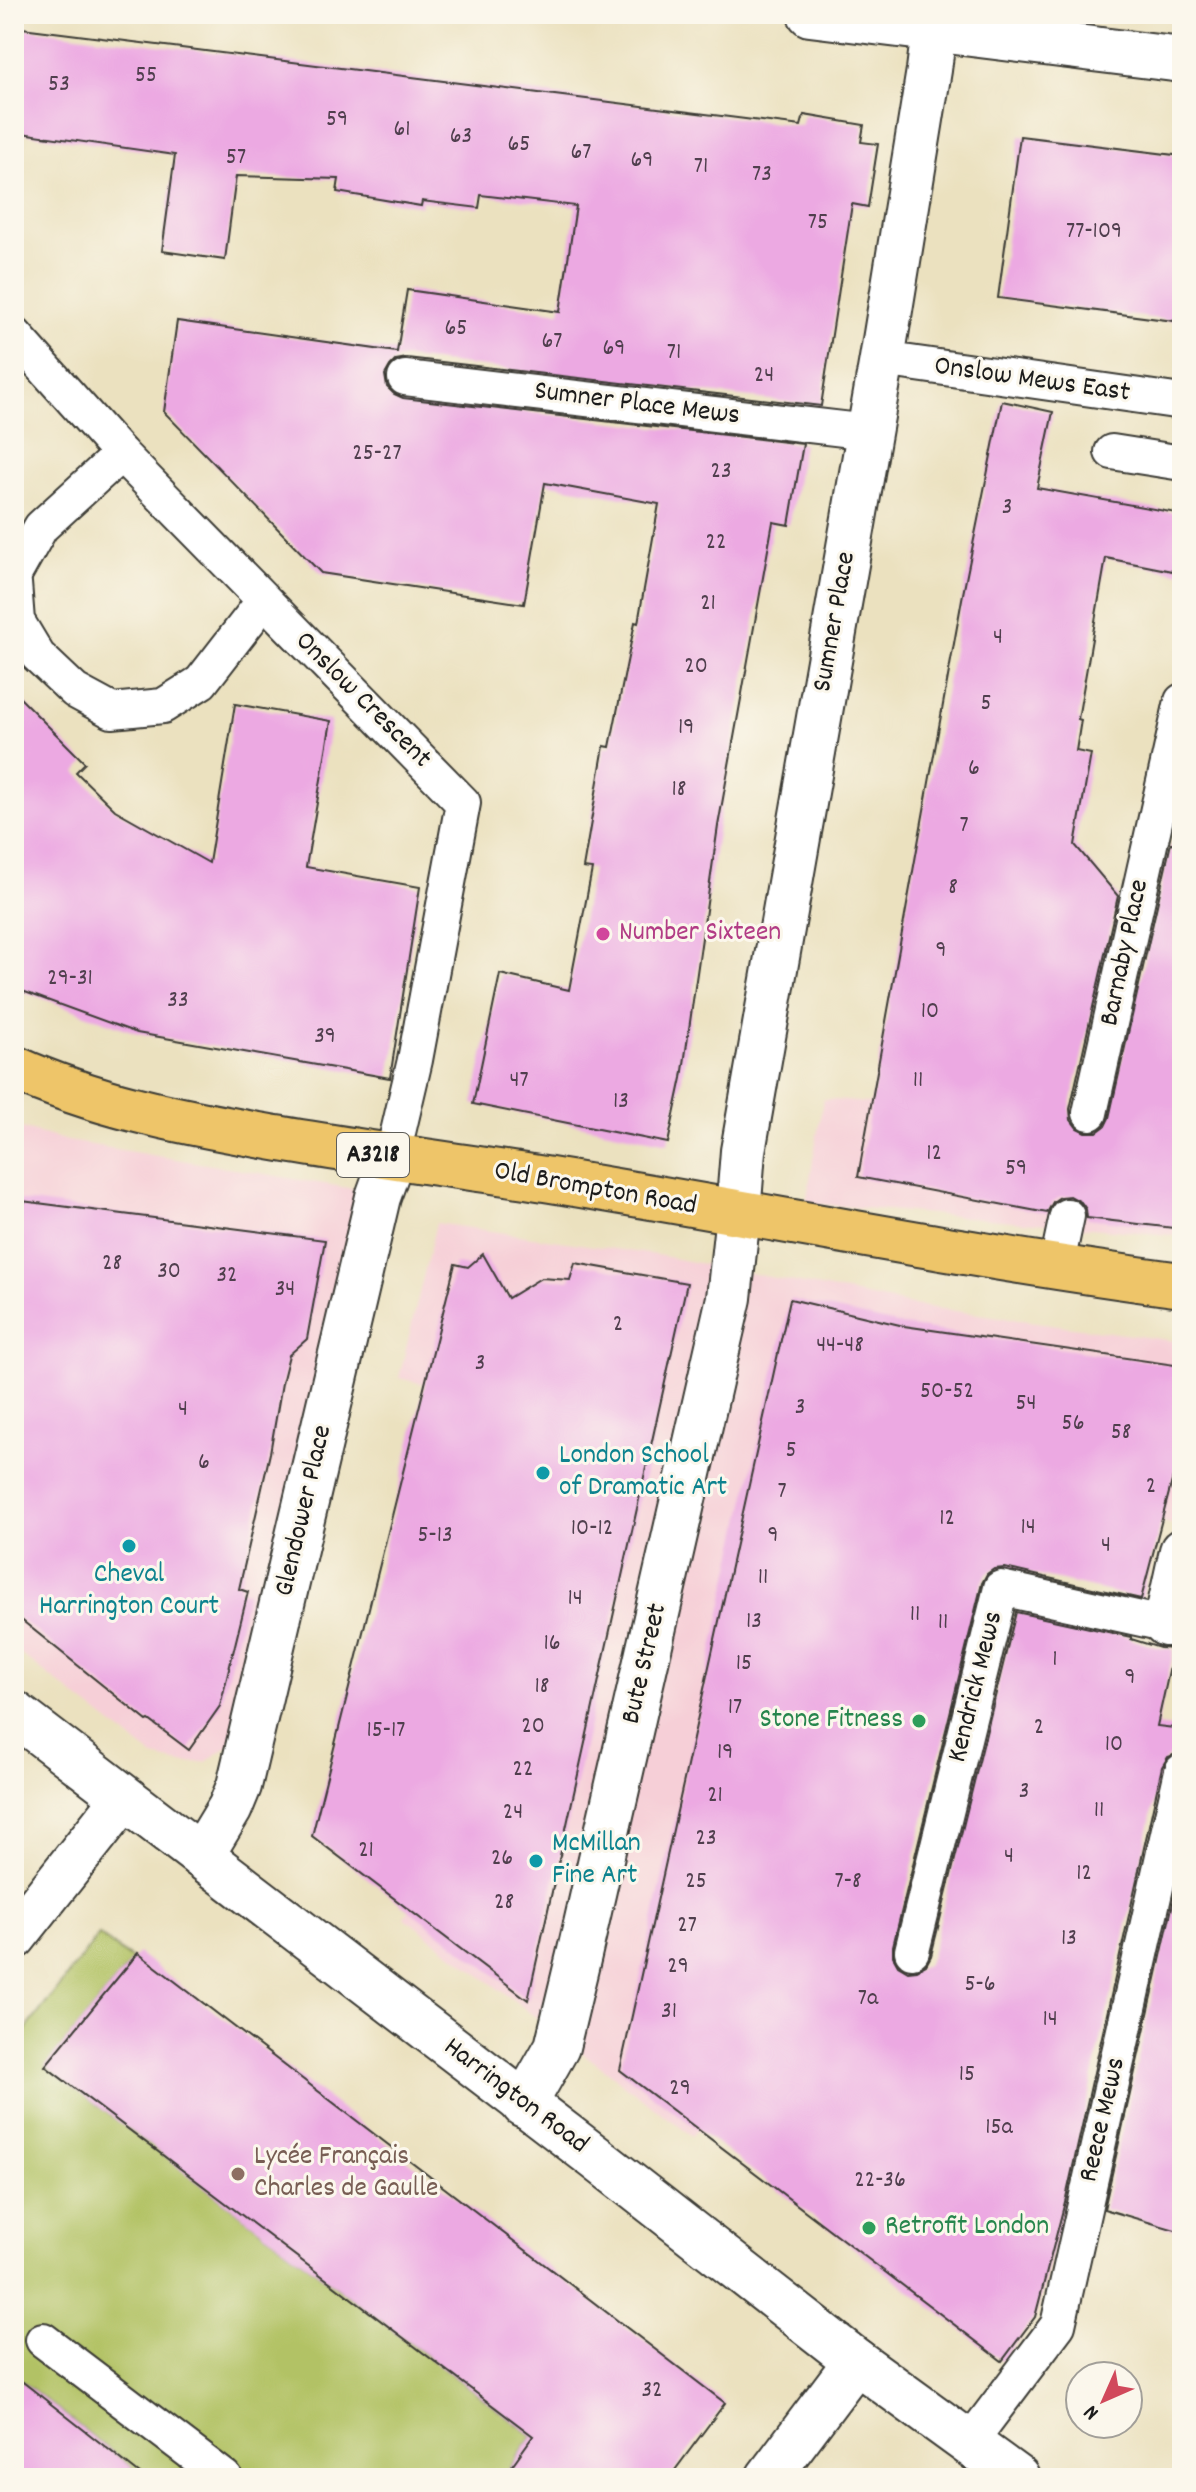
<svg xmlns="http://www.w3.org/2000/svg" width="1196" height="2492" font-family="Dekko,sans-serif">
	<rect width="100%" height="100%" fill="#fbf7ec"/>
	<filter id="ink" filterUnits="userSpaceOnUse"><feTurbulence type="fractalNoise" baseFrequency=".0125" numOctaves="2"/><feDisplacementMap in="SourceGraphic" scale="16" xChannelSelector="R" yChannelSelector="G"/><feConvolveMatrix kernelMatrix="1 2 1 2 8 2 1 2 1" color-interpolation-filters="sRGB"/></filter>
	<filter id="wash" filterUnits="userSpaceOnUse"><feTurbulence type="fractalNoise" baseFrequency=".006" numOctaves="4" result="noise"/><feDisplacementMap in="SourceGraphic" scale="32" xChannelSelector="R" yChannelSelector="G"/><feGaussianBlur stdDeviation="1.8" result="paint"/><feColorMatrix in="noise" values="0 0 0 0 0 0 0 0 0 0 0 0 0 0 0 0 0 1.4 0 .05"/><feComposite in="paint" operator="in"/></filter>
	<g filter="url(#wash)">
		<rect width="100%" height="100%" fill="#ebe1bf"/>
		<g fill="#f6cfd7">
			<polygon points="823,1099 1182,1131 1182,1236 806,1203"/>
			<polygon points="14,1126 68,1141 360,1190 230,1745 206,1762 180,1763 154,1757 14,1649"/>
			<polygon points="436,1223 662,1256 912,1305 1182,1342 1182,1493 1175,1525 906,1462 751,2058 692,2136 404,1917 410,1910 536,1411 399,1378"/>
		</g>
		<polygon fill="#b2c265" stroke="#676f40" stroke-width="2" points="99,1935 133,1960 46,2066 533,2436 503,2478 145,2478 14,2375 14,2045"/>
		<g id="blocks">
			<g fill="#eca9e2">
				<polygon points="14,27 801,126 804,115 864,125 861,142 878,144 868,207 852,204 821,406 407,358 396,360 390,366 385,375 387,387 394,394 403,398 803,444 789,525 773,522 718,826 682,1078 668,1143 473,1104 500,974 569,990 592,869 583,868 604,746 610,747 635,622 638,623 659,504 545,483 524,604 321,573 164,412 177,321 397,352 407,290 560,312 576,206 481,195 479,208 422,201 421,206 337,192 339,179 236,176 225,260 162,251 175,155 14,132"/>
				<polygon points="1020,136 1182,156 1182,322 998,298"/>
				<polygon points="1002,401 1053,412 1037,488 1182,514 1182,573 1106,558 1078,719 1081,720 1076,751 1091,754 1075,845 1118,896 1070,1109 1071,1120 1077,1128 1085,1132 1097,1132 1105,1126 1109,1118 1171,843 1182,845 1182,1229 1087,1218 1086,1209 1081,1202 1070,1196 1060,1197 1053,1202 1047,1213 858,1177 962,599"/>
				<polygon points="14,692 85,763 76,772 115,810 209,863 235,704 331,721 306,867 420,887 390,1078 137,1033 14,988"/>
				<polygon points="14,1200 325,1240 307,1339 289,1355 282,1383 270,1453 239,1589 248,1592 220,1706 189,1750 149,1720 147,1721 14,1614"/>
				<polygon points="483,1254 508,1298 541,1278 570,1280 575,1263 687,1283 528,2000 312,1836 455,1264 468,1267"/>
				<polygon points="790,1299 904,1326 1182,1366 1182,1443 1141,1599 1005,1568 994,1569 987,1574 982,1583 893,1946 893,1956 898,1965 908,1971 917,1970 926,1965 931,1956 1016,1612 1131,1637 1131,1639 1160,1648 1174,1649 1157,1726 1182,1729 1182,1752 1168,1757 1162,1767 1066,2198 1035,2317 1002,2361 620,2070"/>
				<polygon points="1182,1863 1182,2232 1104,2209"/>
				<polygon points="138,1953 725,2403 669,2478 503,2478 533,2436 45,2066"/>
				<polygon points="14,2375 145,2478 14,2478"/>
			</g>
		</g>
	</g>
	<g filter="url(#ink)">
		<use href="#blocks" fill-opacity="0" stroke="#3b3a34" stroke-width="2"/>
		<g fill="none" stroke-linecap="round" stroke-linejoin="round">
			<defs>
				<g id="service">
					<polyline points="14,334 121,454 463,803 415,1060 392,1158"/>
					<polyline points="882,359 1182,402"/>
					<polyline points="405,378 869,432"/>
					<polyline points="1112,452 1182,463"/>
					<polyline points="14,575 41,527 121,454"/>
					<polyline points="14,583 17,621 38,656 75,691 112,711 163,706 201,682 263,602"/>
					<polyline points="1090,1113 1182,701"/>
					<polyline points="1056,1268 1067,1216"/>
					<polyline points="912,1951 1001,1588 1182,1628"/>
					<polyline points="43,2340 225,2478"/>
					<polyline points="969,2443 1058,2325 1182,1771"/>
				</g>
				<g id="pedestrian">
					<polyline points="1166,1624 1182,1551"/>
					<polyline points="524,2105 557,2047 579,1955 729,1298 738,1214"/>
				</g>
				<g id="minor">
					<polyline points="810,14 1182,60"/>
					<polyline points="738,1214 743,1151 882,359 929,70 936,14"/>
					<polyline points="201,1856 230,1808 239,1786 378,1197 392,1158"/>
					<polyline points="14,1937 124,1798"/>
					<polyline points="768,2478 856,2361"/>
				</g>
				<polyline id="tertiary" points="14,1713 596,2158 856,2361 1017,2478"/>
				<path id="primary" d="M14,1068C94,1104 178,1121 264,1136C351,1151 439,1163 526,1176C745,1211 962,1256 1182,1285"/>
			</defs>
			<use href="#service" stroke="#3b3a34" stroke-width="38"/>
			<use href="#pedestrian" stroke="#3b3a34" stroke-width="48"/>
			<use href="#minor" stroke="#3b3a34" stroke-width="48"/>
			<use href="#tertiary" stroke="#3b3a34" stroke-width="48"/>
			<use href="#primary" stroke="#3b3a34" stroke-width="48"/>
			<use href="#service" stroke="#fff" stroke-width="34"/>
			<use href="#pedestrian" stroke="#fff" stroke-width="44"/>
			<use href="#minor" stroke="#fff" stroke-width="44"/>
			<use href="#tertiary" stroke="#fff" stroke-width="44"/>
			<use href="#primary" stroke="#eec569" stroke-width="44"/>
		</g>
	</g>
	<circle fill="#d1479c" stroke="#fbf7ec" stroke-width="3" cx="603" cy="934" r="8"/>
	<g fill="#0f9aa8" stroke="#fbf7ec" stroke-width="3">
		<circle cx="543" cy="1473" r="8"/>
		<circle cx="129" cy="1546" r="8"/>
		<circle cx="536" cy="1861" r="8"/>
	</g>
	<g fill="#2e9e5b" stroke="#fbf7ec" stroke-width="3">
		<circle cx="919" cy="1721" r="8"/>
		<circle cx="869" cy="2228" r="8"/>
	</g>
	<circle fill="#8d6e63" stroke="#fbf7ec" stroke-width="3" cx="238" cy="2174" r="8"/>
	<g text-anchor="middle" dominant-baseline="central" stroke-width="6" stroke-linejoin="round" paint-order="stroke">
		<g font-size="24" fill="#503f4e">
			<text x="146" y="76">55</text>
			<text x="59" y="85">53</text>
			<text x="337" y="120">59</text>
			<text x="402" y="130">61</text>
			<text x="461" y="137">63</text>
			<text x="519" y="145">65</text>
			<text x="581" y="153">67</text>
			<text x="236" y="158">57</text>
			<text x="642" y="161">69</text>
			<text x="701" y="167">71</text>
			<text x="762" y="175">73</text>
			<text x="818" y="223">75</text>
			<text x="1094" y="232">77-109</text>
			<text x="456" y="329">65</text>
			<text x="552" y="342">67</text>
			<text x="614" y="349">69</text>
			<text x="674" y="353">71</text>
			<text x="764" y="376">24</text>
			<text x="377" y="454">25-27</text>
			<text x="721" y="472">23</text>
			<text x="1007" y="508">3</text>
			<text x="716" y="543">22</text>
			<text x="708" y="604">21</text>
			<text x="998" y="638">4</text>
			<text x="696" y="667">20</text>
			<text x="986" y="704">5</text>
			<text x="686" y="728">19</text>
			<text x="974" y="769">6</text>
			<text x="679" y="790">18</text>
			<text x="964" y="826">7</text>
			<text x="953" y="888">8</text>
			<text x="941" y="951">9</text>
			<text x="70" y="979">29-31</text>
			<text x="178" y="1001">33</text>
			<text x="930" y="1012">10</text>
			<text x="325" y="1037">39</text>
			<text x="519" y="1081">47</text>
			<text x="918" y="1081">11</text>
			<text x="621" y="1102">13</text>
			<text x="934" y="1154">12</text>
			<text x="1016" y="1169">59</text>
			<text x="112" y="1264">28</text>
			<text x="169" y="1272">30</text>
			<text x="227" y="1276">32</text>
			<text x="285" y="1290">34</text>
			<text x="618" y="1325">2</text>
			<text x="840" y="1346">44-48</text>
			<text x="480" y="1364">3</text>
			<text x="947" y="1392">50-52</text>
			<text x="1026" y="1404">54</text>
			<text x="800" y="1408">3</text>
			<text x="183" y="1410">4</text>
			<text x="1073" y="1424">56</text>
			<text x="1121" y="1433">58</text>
			<text x="791" y="1451">5</text>
			<text x="204" y="1463">6</text>
			<text x="1151" y="1487">2</text>
			<text x="782" y="1492">7</text>
			<text x="947" y="1519">12</text>
			<text x="1028" y="1528">14</text>
			<text x="592" y="1529">10-12</text>
			<text x="435" y="1536">5-13</text>
			<text x="773" y="1536">9</text>
			<text x="1106" y="1546">4</text>
			<text x="763" y="1578">11</text>
			<text x="575" y="1599">14</text>
			<text x="915" y="1615">11</text>
			<text x="754" y="1622">13</text>
			<text x="943" y="1623">11</text>
			<text x="552" y="1644">16</text>
			<text x="1055" y="1660">1</text>
			<text x="744" y="1664">15</text>
			<text x="1130" y="1678">9</text>
			<text x="542" y="1687">18</text>
			<text x="735" y="1708">17</text>
			<text x="533" y="1727">20</text>
			<text x="1039" y="1728">2</text>
			<text x="386" y="1731">15-17</text>
			<text x="1114" y="1745">10</text>
			<text x="725" y="1753">19</text>
			<text x="523" y="1770">22</text>
			<text x="1024" y="1792">3</text>
			<text x="715" y="1796">21</text>
			<text x="1099" y="1811">11</text>
			<text x="513" y="1813">24</text>
			<text x="706" y="1839">23</text>
			<text x="366" y="1851">21</text>
			<text x="1009" y="1857">4</text>
			<text x="502" y="1859">26</text>
			<text x="1084" y="1874">12</text>
			<text x="696" y="1882">25</text>
			<text x="848" y="1882">7-8</text>
			<text x="504" y="1903">28</text>
			<text x="687" y="1926">27</text>
			<text x="1069" y="1939">13</text>
			<text x="678" y="1967">29</text>
			<text x="980" y="1985">5-6</text>
			<text x="868" y="1999">7a</text>
			<text x="669" y="2012">31</text>
			<text x="1050" y="2020">14</text>
			<text x="967" y="2075">15</text>
			<text x="680" y="2089">29</text>
			<text x="999" y="2128">15a</text>
			<text x="880" y="2181">22-36</text>
			<text x="652" y="2391">32</text>
		</g>
		<rect fill="#fbf7ec" stroke="#5f5e5a" stroke-width="2" x="337" y="1133" width="72" height="44" rx="6"/>
		<g font-size="26" font-weight="bold" fill="#1c1c1c">
			<text x="373" y="1155">A3218</text>
		</g>
		<g font-size="28" fill="#1c1c1c" stroke="#fbf7ec">
			<text transform="translate(1032 381) rotate(8)">Onslow Mews East</text>
			<text transform="translate(637 405) rotate(7)">Sumner Place Mews</text>
			<text transform="translate(836 622) rotate(-80)">Sumner Place</text>
			<text transform="translate(362 701) rotate(45)">Onslow Crescent</text>
			<text transform="translate(1126 953) rotate(-78)">Barnaby Place</text>
			<text transform="translate(595 1190) rotate(10)">Old Brompton Road</text>
			<text transform="translate(305 1511) rotate(-77)">Glendower Place</text>
			<text transform="translate(646 1664) rotate(-77)">Bute Street</text>
			<text transform="translate(977 1687) rotate(-76)">Kendrick Mews</text>
			<text transform="translate(515 2097) rotate(37)">Harrington Road</text>
			<text transform="translate(1104 2120) rotate(-77)">Reece Mews</text>
		</g>
		<g font-size="28" fill="#b23c85" stroke="#fbf7ec" text-anchor="start">
			<text x="619" y="934">Number Sixteen</text>
		</g>
		<g font-size="28" fill="#0d838f" stroke="#fbf7ec" text-anchor="start">
			<text x="559" y="1457">London School<tspan x="559" dy="32">of Dramatic Art</tspan></text>
			<text x="129" y="1576" text-anchor="middle">Cheval<tspan x="129" dy="32">Harrington Court</tspan></text>
			<text x="552" y="1845">McMillan<tspan x="552" dy="32">Fine Art</tspan></text>
		</g>
		<g font-size="28" fill="#27864d" stroke="#fbf7ec" text-anchor="end">
			<text x="903" y="1721">Stone Fitness</text>
			<text x="885" y="2228" text-anchor="start">Retrofit London</text>
		</g>
		<g font-size="28" fill="#785e54" stroke="#fbf7ec" text-anchor="start">
			<text x="254" y="2158">Lycée Français<tspan x="254" dy="32">Charles de Gaulle</tspan></text>
		</g>
	</g>
	<rect width="1196" height="2492" fill="none" stroke="#fbf7ec" stroke-width="48"/>
	<g transform="translate(1104 2400) rotate(225)"><circle r="38" fill="#fbf7ec" stroke="#a29f99" stroke-width="2"/>
	<path d="M0-6L14 30L0 20L-14 30Z" fill="#d1495b"/>
	<text y="-12" font-size="22" font-weight="bold" text-anchor="middle" fill="#1c1c1c">N</text>
	</g>
</svg>
